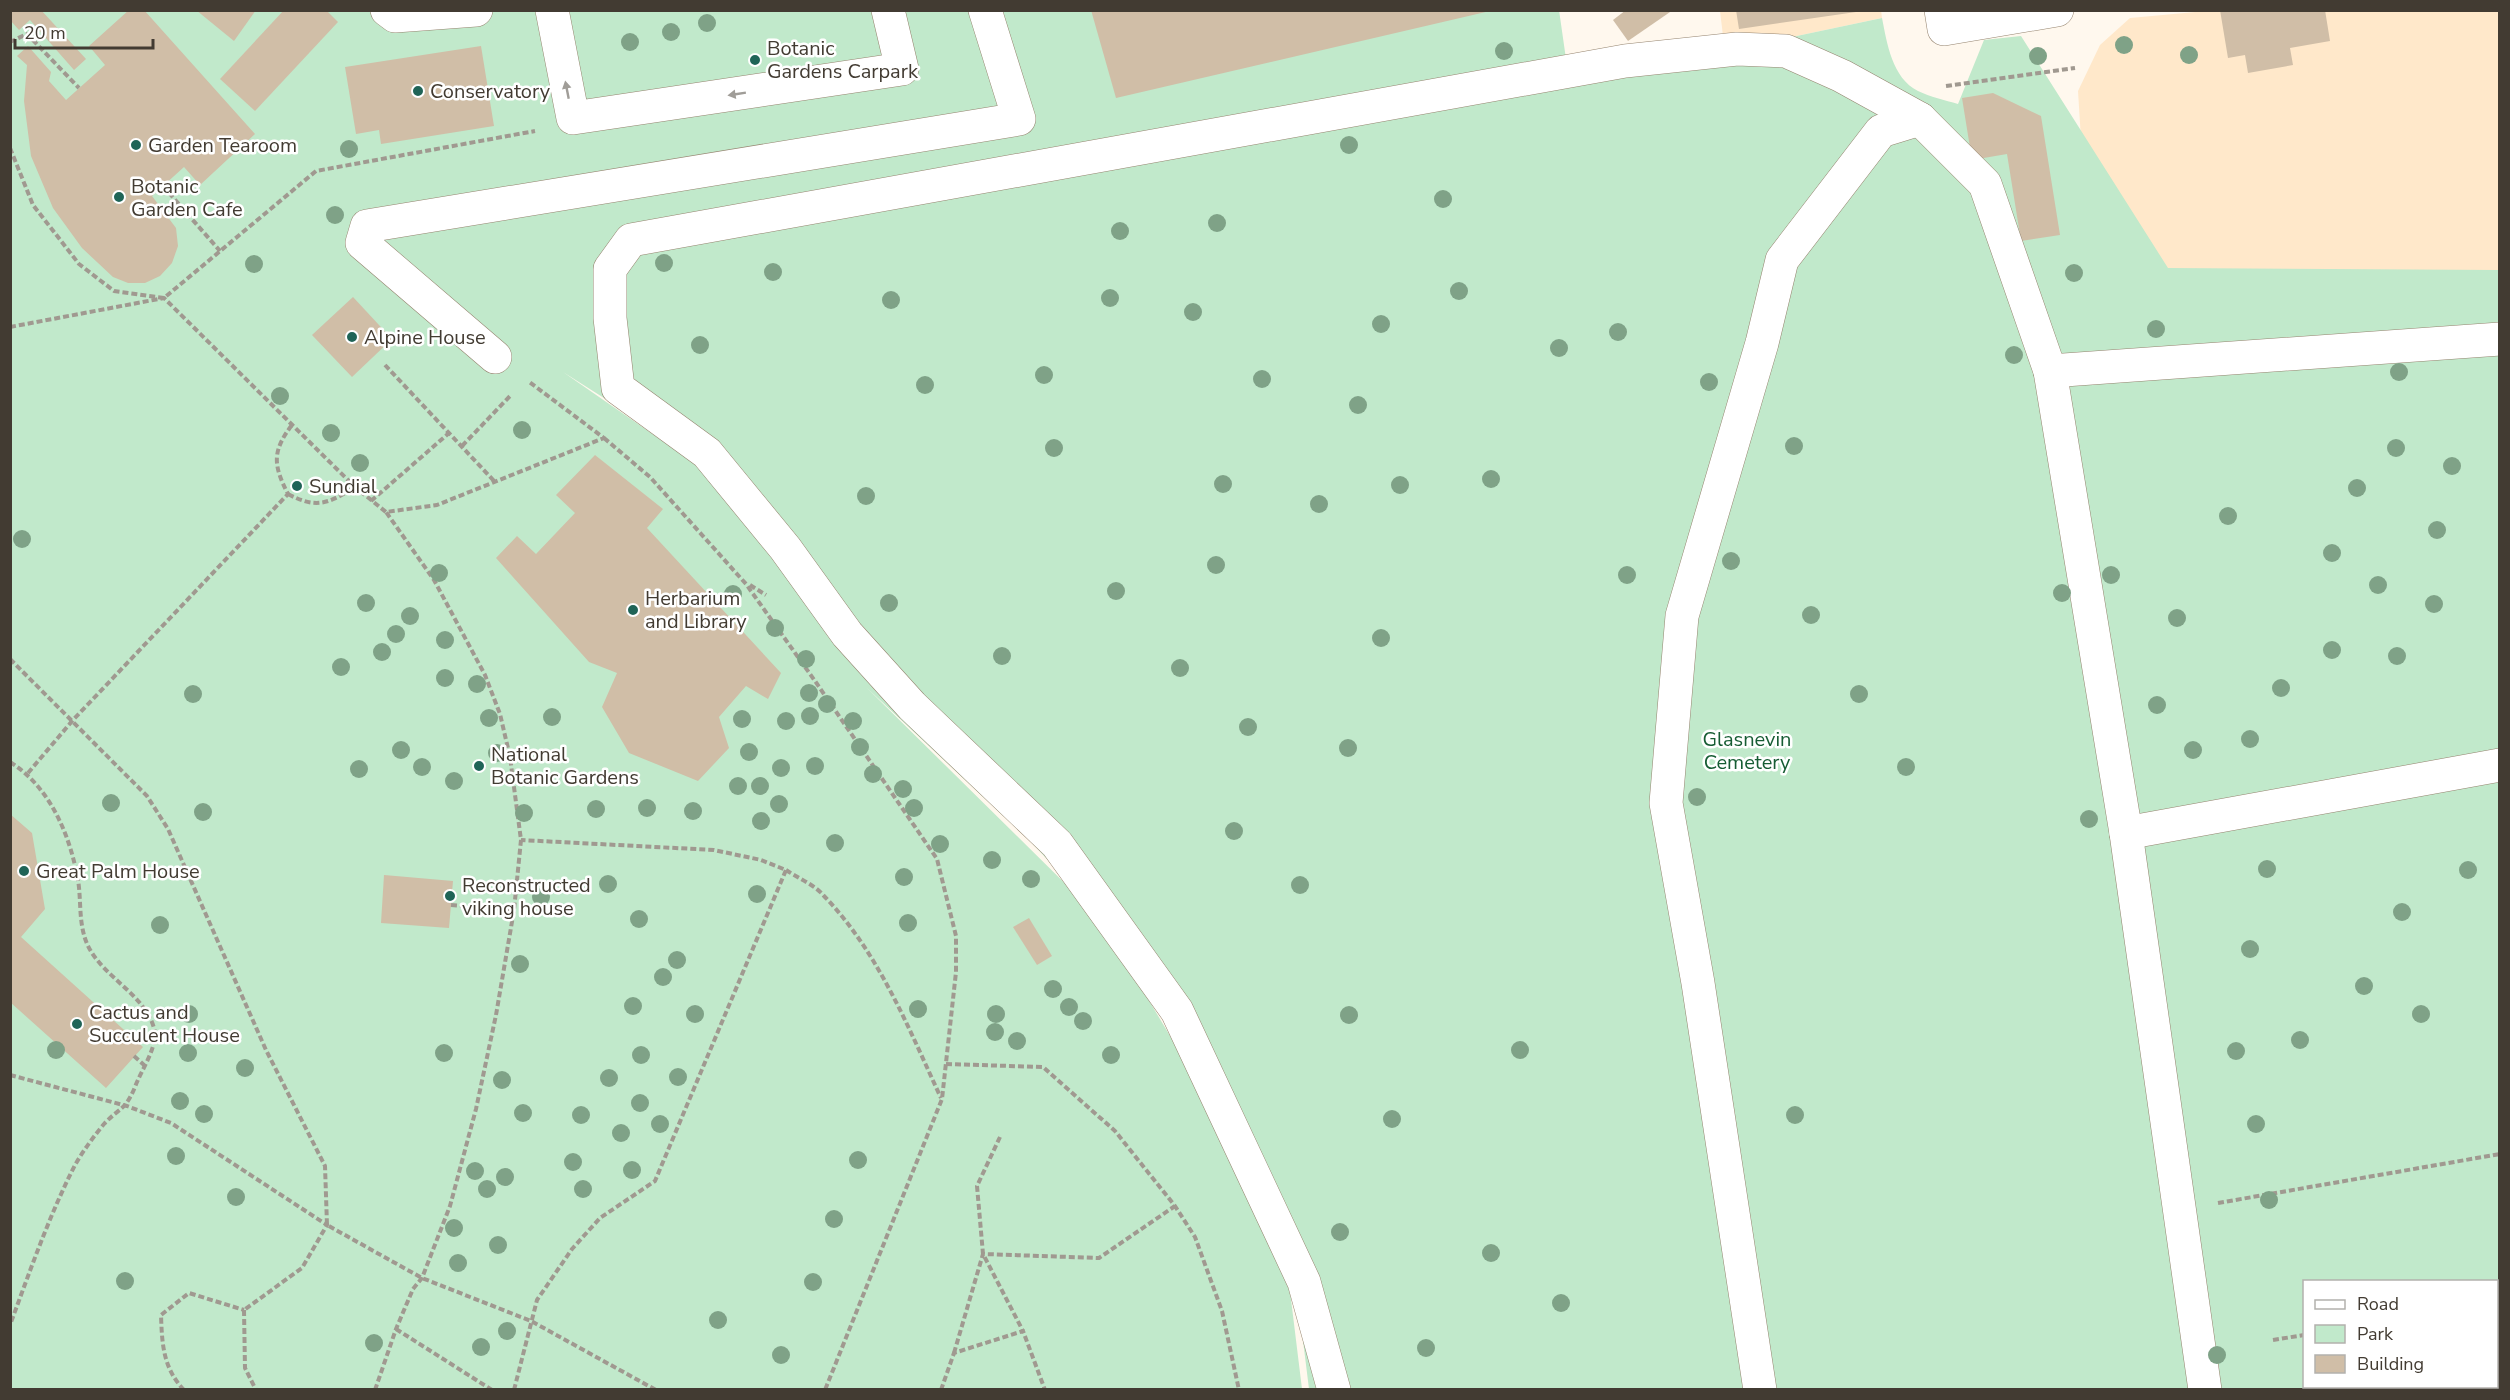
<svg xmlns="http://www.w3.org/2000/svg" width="2510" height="1400" font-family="'Nunito Sans',sans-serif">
	<rect width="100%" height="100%" fill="#fff8ee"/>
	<g fill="#ffe8ca">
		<polygon points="1881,10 1882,18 1792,37 1723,36 1720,11"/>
		<polygon points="2217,10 2499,11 2499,272 2153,304 2083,171 2078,91 2100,45 2130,18"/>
	</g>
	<path fill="#c1e9cb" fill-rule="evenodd" d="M1559,10L1566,59L1792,37L1882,18C1887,43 1892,78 1918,91C1930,97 1945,100 1958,104L1984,40L2021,36L2168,268L2499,270V1389H1309L1296,1284L1166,1018L1103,919L1029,840L866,687L1100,918L1176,1046L1289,1283L1302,1389H11V11ZM563,372L615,405L703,469ZM2304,1282H2496V1386H2304Z"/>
	<g fill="#d0bea7">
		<polygon points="10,10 41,10 86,59 74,70 30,20 19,30 10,20"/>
		<polygon points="129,10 144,10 255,134 200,185 184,167 152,196 176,228 178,246 172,263 160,276 145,283 128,283 113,277 82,248 53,208 31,156 24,101 27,65 17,56 28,46 51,72 49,81 66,100 105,65 89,46"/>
		<polygon points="196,10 256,10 234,41"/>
		<polygon points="284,10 326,10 338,22 255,111 220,79"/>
		<polygon points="1091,10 1490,10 1490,11 1116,98"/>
		<polygon points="1626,10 1673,10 1628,41 1613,20"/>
		<polygon points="1736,10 1856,10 1856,12 1739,29"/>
		<polygon points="2220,10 2325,10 2330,41 2290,48 2293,65 2248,73 2245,55 2228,58"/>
		<polygon points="481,46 494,126 381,144 379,130 356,134 345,67"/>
		<polygon points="1993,93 2041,116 2060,235 2021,241 2007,154 1972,160 1962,98"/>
		<polygon points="353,297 392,339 352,377 312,335"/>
		<polygon points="595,455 663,509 647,528 781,673 768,699 746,686 719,717 729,748 698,781 629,753 602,707 617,673 589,662 496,558 517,536 536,554 575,513 556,495"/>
		<polygon points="10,814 32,833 45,909 21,937 143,1047 106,1088 10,1002"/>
		<polygon points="384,875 453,881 449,928 381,923"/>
		<polygon points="1029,918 1052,956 1037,965 1013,927"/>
	</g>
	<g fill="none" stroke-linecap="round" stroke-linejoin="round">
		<defs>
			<g id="minor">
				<polyline points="387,10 395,16 476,10"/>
				<polyline points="552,10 573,118 902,69 888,10"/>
				<polyline points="1941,10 1944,29 2057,10"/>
				<polyline points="495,357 362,243 367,226 1019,119 985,10"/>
				<polyline points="2050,371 2500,339"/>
				<polyline points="2126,833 2500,765"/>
				<polyline points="1334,1390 1304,1282 1177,1011 1057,844 912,706 847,634 785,548 707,453 618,388 610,318 610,269 631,240 1625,61 1737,49 1786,51 1842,76 1920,119 1985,184 2050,371 2126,833 2205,1390"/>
				<polyline points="1760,1390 1698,983 1666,803 1682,616 1762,343 1782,260 1881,131 1920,119"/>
			</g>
		</defs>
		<use href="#minor" stroke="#95846f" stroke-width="34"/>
		<g stroke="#a09990" stroke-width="4" stroke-dasharray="6 3" stroke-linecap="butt">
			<polyline points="10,42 27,34 79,88"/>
			<polyline points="1946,86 2075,68"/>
			<polyline points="10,148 33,205 79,264 114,291 164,298 316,171 535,131"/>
			<polyline points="163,186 220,251"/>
			<polyline points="10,327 164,298 355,487 386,512 437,505 604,438 528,381"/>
			<polyline points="385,365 495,482"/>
			<polyline points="604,438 650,477 746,584 815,681 937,859 956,936 956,972 942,1099 825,1390"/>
			<polyline points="462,446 511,395"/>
			<path d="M288,494C316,509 328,504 355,487"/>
			<polyline points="371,501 449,433"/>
			<polyline points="750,585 766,595"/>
			<polyline points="10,659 147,796 168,829 266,1050 325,1166 327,1225 422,1278 531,1321 656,1390"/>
			<path d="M10,762C50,787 70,835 78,880C81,898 79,917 84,935C94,974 143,990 154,1028C159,1046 141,1070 135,1087C125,1111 120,1107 104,1124C94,1136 83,1151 75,1165C49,1216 30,1271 10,1325"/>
			<path d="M28,773L73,720L288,494C273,465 272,451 292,425"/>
			<path d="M786,870C798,878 815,885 824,896C879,953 908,1027 941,1098"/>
			<polyline points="451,905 514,910"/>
			<polyline points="134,1056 144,1065"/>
			<polyline points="946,1064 1043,1067 1115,1131 1175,1206 1195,1237 1222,1311 1239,1390"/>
			<polyline points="10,1075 127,1106 171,1123 327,1225 302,1268 244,1310"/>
			<polyline points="1000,1137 977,1186 983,1254 1023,1331"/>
			<polyline points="2218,1203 2500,1154"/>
			<polyline points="2496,1302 2500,1301"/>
			<polyline points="244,1310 245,1368 256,1390"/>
			<polyline points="396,1329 492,1390"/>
			<polyline points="2273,1340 2304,1335"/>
			<polyline points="954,1353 983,1254 1099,1258 1175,1206"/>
			<path d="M184,1390C163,1368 162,1344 161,1315L189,1293L244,1310"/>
			<polyline points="375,1390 396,1329 413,1289 422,1278 450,1206 476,1109 496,1015 514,910 521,840 510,757 500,714 485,675 434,580 386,512"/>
			<polyline points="514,1390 537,1300 572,1249 600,1218 655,1181 786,870 761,860 714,850 521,840"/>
			<polyline points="941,1390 954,1353 1023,1331 1045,1390"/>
			<polyline points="2499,1390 2500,1389"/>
		</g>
		<use href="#minor" stroke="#fff" stroke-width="33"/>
	</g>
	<g fill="#7fa287">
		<circle cx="707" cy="23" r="9"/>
		<circle cx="671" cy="32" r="9"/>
		<circle cx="630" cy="42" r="9"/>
		<circle cx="2124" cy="45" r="9"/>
		<circle cx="1504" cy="51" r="9"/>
		<circle cx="2189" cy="55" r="9"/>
		<circle cx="2038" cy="56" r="9"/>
		<circle cx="1349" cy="145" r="9"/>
		<circle cx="349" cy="149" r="9"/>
		<circle cx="1443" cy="199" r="9"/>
		<circle cx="335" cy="215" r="9"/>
		<circle cx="1217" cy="223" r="9"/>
		<circle cx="1120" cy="231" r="9"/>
		<circle cx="664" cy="263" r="9"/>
		<circle cx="254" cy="264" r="9"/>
		<circle cx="773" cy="272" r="9"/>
		<circle cx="2074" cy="273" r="9"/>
		<circle cx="1459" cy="291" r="9"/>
		<circle cx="1110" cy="298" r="9"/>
		<circle cx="891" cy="300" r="9"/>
		<circle cx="1193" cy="312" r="9"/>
		<circle cx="1381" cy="324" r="9"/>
		<circle cx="2156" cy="329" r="9"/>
		<circle cx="1618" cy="332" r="9"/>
		<circle cx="700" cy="345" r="9"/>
		<circle cx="1559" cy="348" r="9"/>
		<circle cx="2014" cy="355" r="9"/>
		<circle cx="2399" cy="372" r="9"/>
		<circle cx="1044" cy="375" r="9"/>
		<circle cx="1262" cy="379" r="9"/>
		<circle cx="1709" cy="382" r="9"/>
		<circle cx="925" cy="385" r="9"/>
		<circle cx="280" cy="396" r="9"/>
		<circle cx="1358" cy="405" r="9"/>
		<circle cx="522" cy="430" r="9"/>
		<circle cx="331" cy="433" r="9"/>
		<circle cx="1794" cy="446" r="9"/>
		<circle cx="1054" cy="448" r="9"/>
		<circle cx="2396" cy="448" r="9"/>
		<circle cx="360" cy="463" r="9"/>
		<circle cx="2452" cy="466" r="9"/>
		<circle cx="1491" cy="479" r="9"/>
		<circle cx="1223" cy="484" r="9"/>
		<circle cx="1400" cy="485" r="9"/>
		<circle cx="2357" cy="488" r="9"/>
		<circle cx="866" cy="496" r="9"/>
		<circle cx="1319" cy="504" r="9"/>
		<circle cx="2228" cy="516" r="9"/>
		<circle cx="2437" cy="530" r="9"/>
		<circle cx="22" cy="539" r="9"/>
		<circle cx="2332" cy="553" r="9"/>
		<circle cx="1731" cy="561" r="9"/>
		<circle cx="1216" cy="565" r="9"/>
		<circle cx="439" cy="573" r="9"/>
		<circle cx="1627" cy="575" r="9"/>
		<circle cx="2111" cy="575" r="9"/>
		<circle cx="2378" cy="585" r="9"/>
		<circle cx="1116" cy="591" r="9"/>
		<circle cx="2062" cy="593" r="9"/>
		<circle cx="733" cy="594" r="9"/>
		<circle cx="366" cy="603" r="9"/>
		<circle cx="889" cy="603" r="9"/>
		<circle cx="2434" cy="604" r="9"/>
		<circle cx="1811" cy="615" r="9"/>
		<circle cx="410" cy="616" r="9"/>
		<circle cx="2177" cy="618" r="9"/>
		<circle cx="775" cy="628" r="9"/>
		<circle cx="396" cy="634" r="9"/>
		<circle cx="1381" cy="638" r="9"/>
		<circle cx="445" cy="640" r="9"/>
		<circle cx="2332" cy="650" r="9"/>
		<circle cx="382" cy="652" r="9"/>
		<circle cx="1002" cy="656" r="9"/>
		<circle cx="2397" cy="656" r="9"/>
		<circle cx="806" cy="659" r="9"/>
		<circle cx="341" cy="667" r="9"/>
		<circle cx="1180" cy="668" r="9"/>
		<circle cx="445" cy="678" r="9"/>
		<circle cx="477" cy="684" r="9"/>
		<circle cx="2281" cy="688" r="9"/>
		<circle cx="809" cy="693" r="9"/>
		<circle cx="193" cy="694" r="9"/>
		<circle cx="1859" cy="694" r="9"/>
		<circle cx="827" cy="704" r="9"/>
		<circle cx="2157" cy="705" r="9"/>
		<circle cx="810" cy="716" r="9"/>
		<circle cx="552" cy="717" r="9"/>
		<circle cx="489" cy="718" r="9"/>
		<circle cx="742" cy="719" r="9"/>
		<circle cx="786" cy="721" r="9"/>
		<circle cx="853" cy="721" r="9"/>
		<circle cx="1248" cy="727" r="9"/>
		<circle cx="2250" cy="739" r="9"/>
		<circle cx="860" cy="747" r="9"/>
		<circle cx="1348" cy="748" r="9"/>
		<circle cx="401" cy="750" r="9"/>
		<circle cx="2193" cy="750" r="9"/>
		<circle cx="749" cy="752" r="9"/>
		<circle cx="497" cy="753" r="9"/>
		<circle cx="815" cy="766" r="9"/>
		<circle cx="422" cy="767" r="9"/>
		<circle cx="1906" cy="767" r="9"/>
		<circle cx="781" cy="768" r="9"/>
		<circle cx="359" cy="769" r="9"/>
		<circle cx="873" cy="774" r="9"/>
		<circle cx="454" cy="781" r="9"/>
		<circle cx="738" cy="786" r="9"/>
		<circle cx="760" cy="786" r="9"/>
		<circle cx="903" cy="789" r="9"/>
		<circle cx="1697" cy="797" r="9"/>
		<circle cx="111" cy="803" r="9"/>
		<circle cx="779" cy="804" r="9"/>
		<circle cx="647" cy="808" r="9"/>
		<circle cx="914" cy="808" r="9"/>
		<circle cx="596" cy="809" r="9"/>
		<circle cx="693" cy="811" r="9"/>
		<circle cx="203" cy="812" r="9"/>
		<circle cx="524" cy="813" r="9"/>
		<circle cx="2089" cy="819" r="9"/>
		<circle cx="761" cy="821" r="9"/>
		<circle cx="1234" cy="831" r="9"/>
		<circle cx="835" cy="843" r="9"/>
		<circle cx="940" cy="844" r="9"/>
		<circle cx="992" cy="860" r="9"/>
		<circle cx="2267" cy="869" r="9"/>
		<circle cx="2468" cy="870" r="9"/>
		<circle cx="904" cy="877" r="9"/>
		<circle cx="1031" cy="879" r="9"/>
		<circle cx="608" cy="884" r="9"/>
		<circle cx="1300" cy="885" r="9"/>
		<circle cx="757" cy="894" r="9"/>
		<circle cx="541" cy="897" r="9"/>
		<circle cx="2402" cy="912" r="9"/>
		<circle cx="639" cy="919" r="9"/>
		<circle cx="908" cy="923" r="9"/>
		<circle cx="160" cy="925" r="9"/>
		<circle cx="2250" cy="949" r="9"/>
		<circle cx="677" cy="960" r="9"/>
		<circle cx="520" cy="964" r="9"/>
		<circle cx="663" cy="977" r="9"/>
		<circle cx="2364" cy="986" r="9"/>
		<circle cx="1053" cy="989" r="9"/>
		<circle cx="633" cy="1006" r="9"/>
		<circle cx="1069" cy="1007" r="9"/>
		<circle cx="918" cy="1009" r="9"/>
		<circle cx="189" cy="1014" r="9"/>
		<circle cx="695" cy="1014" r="9"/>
		<circle cx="996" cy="1014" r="9"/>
		<circle cx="2421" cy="1014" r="9"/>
		<circle cx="1349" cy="1015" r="9"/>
		<circle cx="1083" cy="1021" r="9"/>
		<circle cx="995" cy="1032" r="9"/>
		<circle cx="2300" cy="1040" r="9"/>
		<circle cx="1017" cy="1041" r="9"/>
		<circle cx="56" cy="1050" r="9"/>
		<circle cx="1520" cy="1050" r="9"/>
		<circle cx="2236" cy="1051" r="9"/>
		<circle cx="188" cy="1053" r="9"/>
		<circle cx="444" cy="1053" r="9"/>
		<circle cx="641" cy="1055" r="9"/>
		<circle cx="1111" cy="1055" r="9"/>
		<circle cx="245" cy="1068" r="9"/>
		<circle cx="678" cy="1077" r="9"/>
		<circle cx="609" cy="1078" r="9"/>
		<circle cx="502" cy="1080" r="9"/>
		<circle cx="180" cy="1101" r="9"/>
		<circle cx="640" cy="1103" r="9"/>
		<circle cx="523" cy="1113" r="9"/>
		<circle cx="204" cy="1114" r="9"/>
		<circle cx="581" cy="1115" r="9"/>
		<circle cx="1795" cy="1115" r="9"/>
		<circle cx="1392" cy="1119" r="9"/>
		<circle cx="660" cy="1124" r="9"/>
		<circle cx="2256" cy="1124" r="9"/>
		<circle cx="621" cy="1133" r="9"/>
		<circle cx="176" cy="1156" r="9"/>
		<circle cx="858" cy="1160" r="9"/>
		<circle cx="573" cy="1162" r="9"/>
		<circle cx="632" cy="1170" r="9"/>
		<circle cx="475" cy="1171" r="9"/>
		<circle cx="505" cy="1177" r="9"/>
		<circle cx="487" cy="1189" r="9"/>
		<circle cx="583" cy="1189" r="9"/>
		<circle cx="236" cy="1197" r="9"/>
		<circle cx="2269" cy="1200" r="9"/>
		<circle cx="834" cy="1219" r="9"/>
		<circle cx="454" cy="1228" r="9"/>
		<circle cx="1340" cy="1232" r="9"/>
		<circle cx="498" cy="1245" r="9"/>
		<circle cx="1491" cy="1253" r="9"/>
		<circle cx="458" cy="1263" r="9"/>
		<circle cx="125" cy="1281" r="9"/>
		<circle cx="813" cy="1282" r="9"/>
		<circle cx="1561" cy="1303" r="9"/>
		<circle cx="718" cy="1320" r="9"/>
		<circle cx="507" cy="1331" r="9"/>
		<circle cx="374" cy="1343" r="9"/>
		<circle cx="481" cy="1347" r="9"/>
		<circle cx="1426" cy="1348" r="9"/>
		<circle cx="781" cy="1355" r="9"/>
		<circle cx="2217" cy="1355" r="9"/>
	</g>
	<defs><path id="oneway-solid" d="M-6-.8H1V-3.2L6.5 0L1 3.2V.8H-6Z" transform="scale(1.5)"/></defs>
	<g fill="#a09d98">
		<use href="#oneway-solid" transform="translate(567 90) rotate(-101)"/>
		<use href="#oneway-solid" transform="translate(737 94) rotate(171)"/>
	</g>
	<g fill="#1f6457" stroke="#fff" stroke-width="2">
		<circle cx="755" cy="60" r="6"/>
		<circle cx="418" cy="91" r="6"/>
		<circle cx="136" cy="145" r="6"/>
		<circle cx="119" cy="197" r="6"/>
		<circle cx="352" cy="337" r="6"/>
		<circle cx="297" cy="486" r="6"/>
		<circle cx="633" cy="610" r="6"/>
		<circle cx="479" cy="766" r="6"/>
		<circle cx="24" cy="871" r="6"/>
		<circle cx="450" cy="896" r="6"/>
		<circle cx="77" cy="1024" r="6"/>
	</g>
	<g text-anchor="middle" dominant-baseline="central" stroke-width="5" stroke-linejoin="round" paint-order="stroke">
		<g font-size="20" fill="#423b32" stroke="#fff" text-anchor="start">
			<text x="767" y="48">Botanic<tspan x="767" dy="23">Gardens Carpark</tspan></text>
			<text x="430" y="91">Conservatory</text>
			<text x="148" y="145">Garden Tearoom</text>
			<text x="131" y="186">Botanic<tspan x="131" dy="23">Garden Cafe</tspan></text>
			<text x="364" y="337">Alpine House</text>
			<text x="309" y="486">Sundial</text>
			<text x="645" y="598">Herbarium<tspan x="645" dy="23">and Library</tspan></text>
			<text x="491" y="754">National<tspan x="491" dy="23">Botanic Gardens</tspan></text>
			<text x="36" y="871">Great Palm House</text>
			<text x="462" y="885">Reconstructed<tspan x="462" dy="23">viking house</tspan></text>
			<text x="89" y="1012">Cactus and<tspan x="89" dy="23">Succulent House</tspan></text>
		</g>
		<g font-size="20" fill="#165c33" stroke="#fff">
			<text x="1747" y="739">Glasnevin<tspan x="1747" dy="23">Cemetery</tspan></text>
		</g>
	</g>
	<rect width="2510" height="1400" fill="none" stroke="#423b32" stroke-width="24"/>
	<rect x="2303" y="1280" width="195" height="108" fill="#ffffff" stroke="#b3b1ad" stroke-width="1.5"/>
	<rect x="2315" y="1300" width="30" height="9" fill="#ffffff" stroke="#b3b1ad" stroke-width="1.5"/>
	<text x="2357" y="1310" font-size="18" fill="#423b32">Road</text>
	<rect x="2315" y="1325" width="30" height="18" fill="#c1e9cb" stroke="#b3b1ad" stroke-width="1.5"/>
	<text x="2357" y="1340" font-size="18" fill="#423b32">Park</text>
	<rect x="2315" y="1355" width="30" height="18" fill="#d0bea7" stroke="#b3b1ad" stroke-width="1.5"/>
	<text x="2357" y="1370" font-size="18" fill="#423b32">Building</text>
	<path d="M15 39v9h138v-9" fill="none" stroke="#423b32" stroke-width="3"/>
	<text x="24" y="39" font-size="18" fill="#423b32" stroke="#ffffff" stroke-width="4.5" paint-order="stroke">20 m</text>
</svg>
